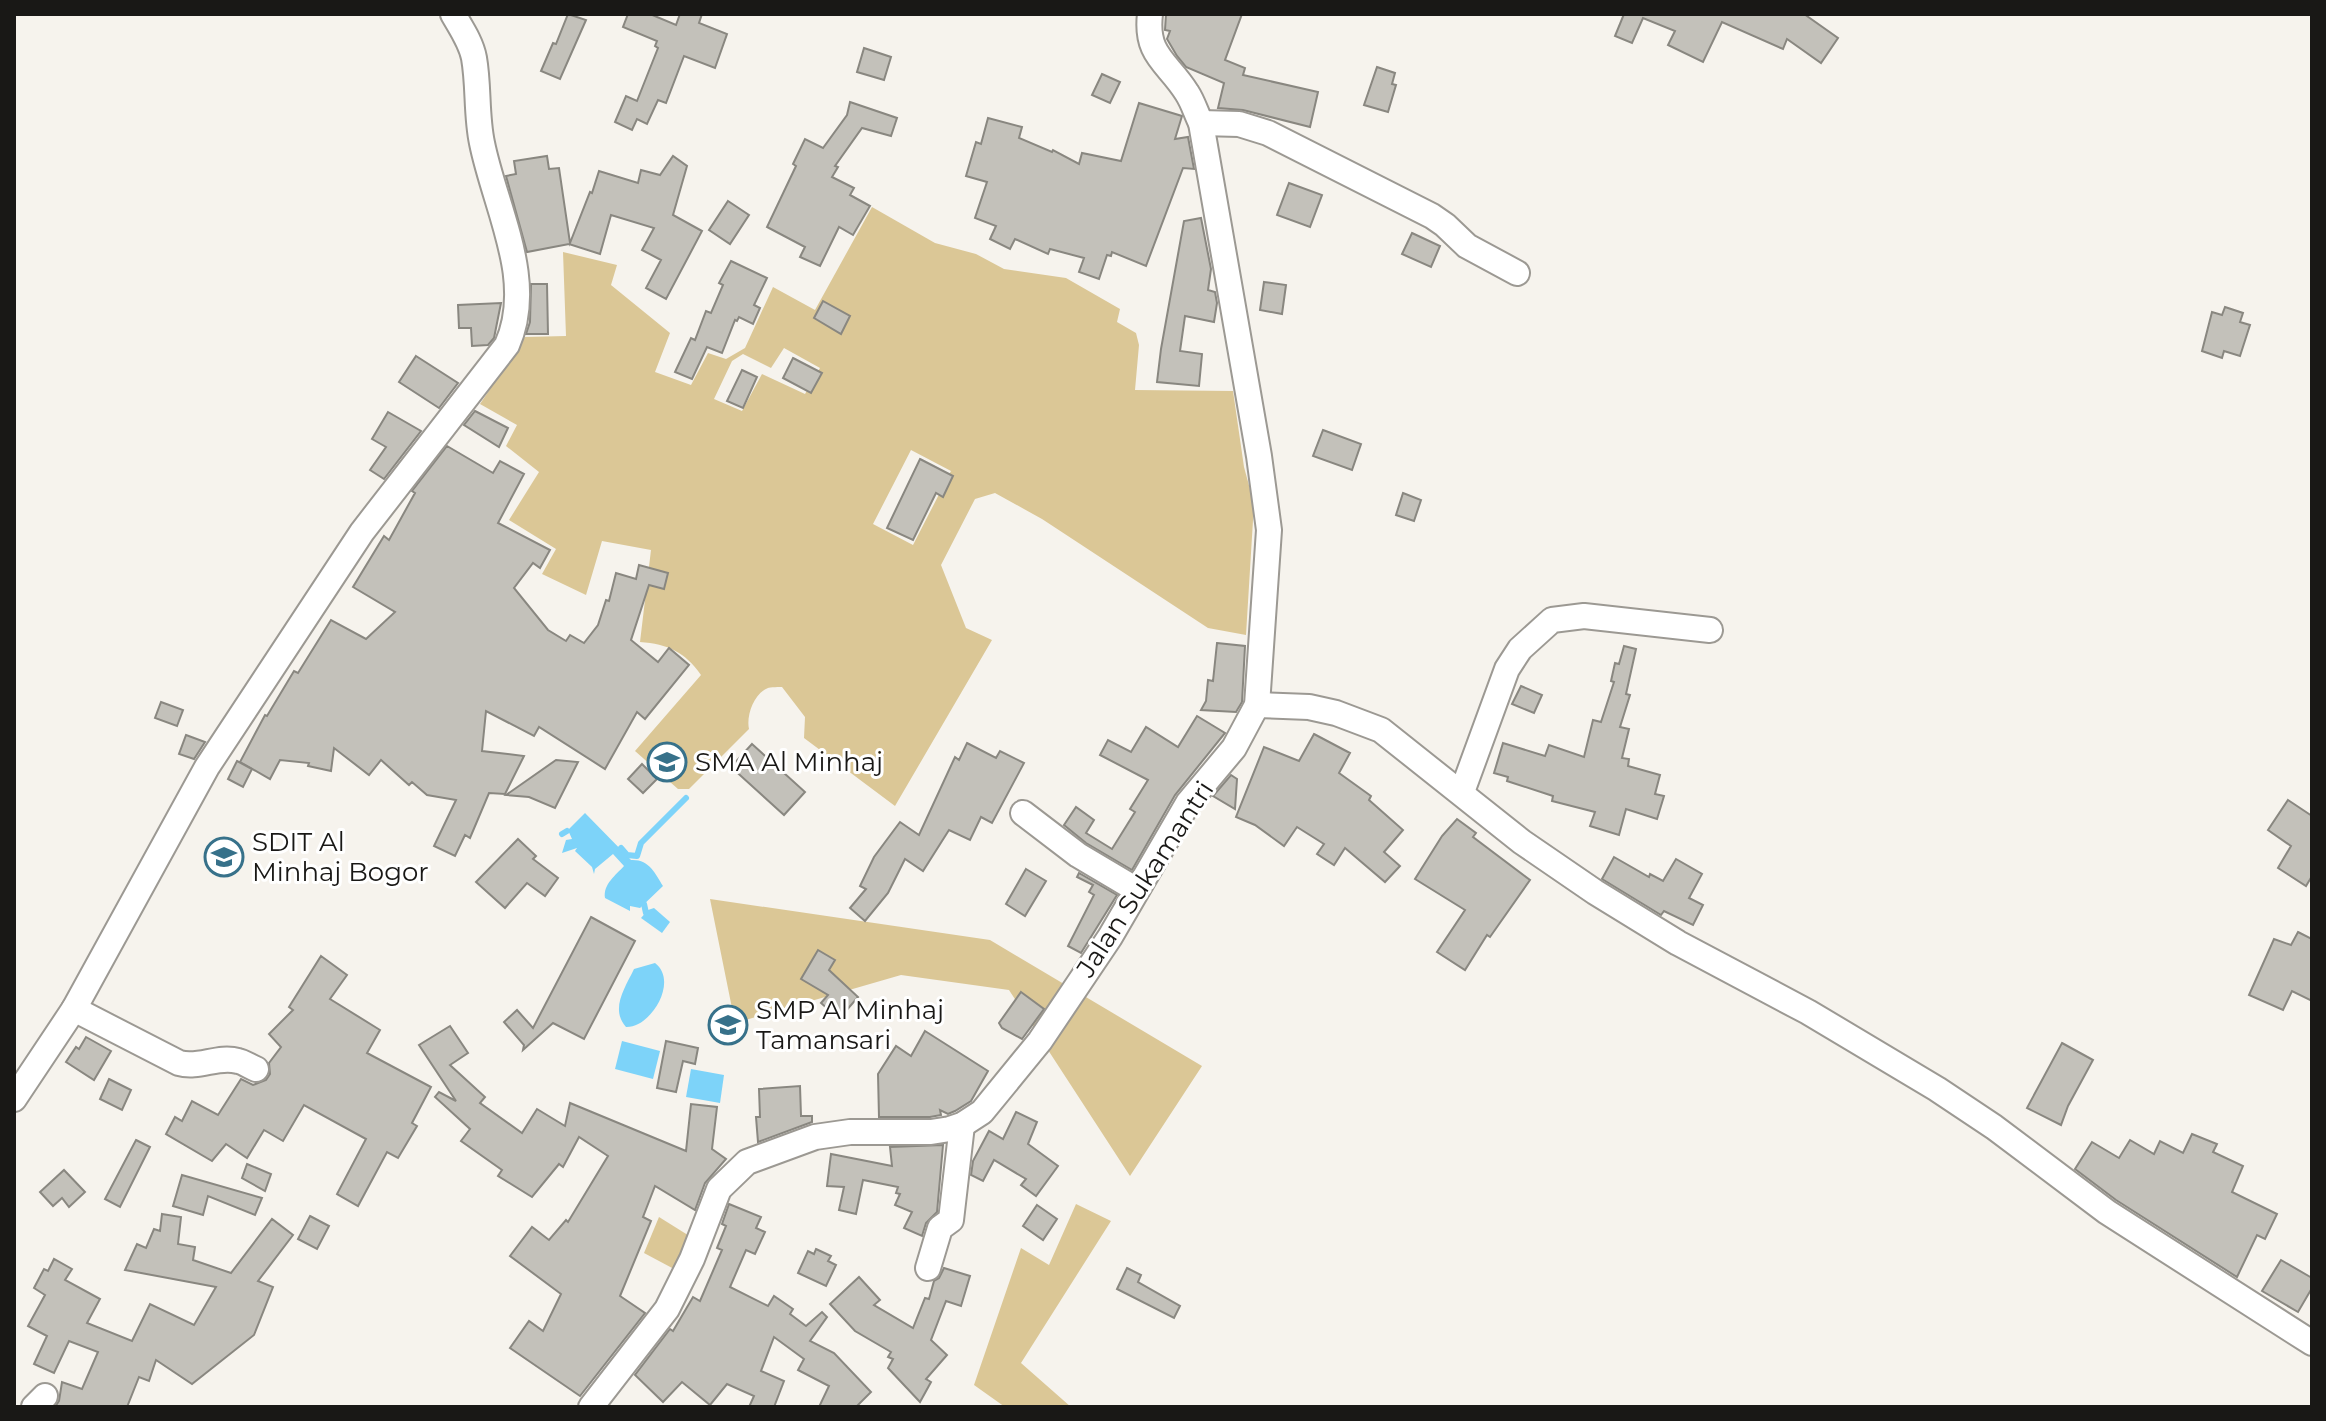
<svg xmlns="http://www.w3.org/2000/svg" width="2326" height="1421" font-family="Montserrat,sans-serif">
	<rect width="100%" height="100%" fill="#f6f3ed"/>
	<g fill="#dbc796" fill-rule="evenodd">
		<path d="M872,207L935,243L976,254L1004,269L1066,278L1120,309L1117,322L1136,333L1139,345L1135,390L1233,391L1244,467L1254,504L1246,635L1208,628L1042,519L995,493L975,499L941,565L966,628L992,640L895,806L804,738L805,717L782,687C781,687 769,687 768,688C754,693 746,716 749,729L689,789H678L635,751L701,675C685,652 668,644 640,642L651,550L602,541L586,595L542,574L556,549L509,520L539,472L506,446L517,425L480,404L525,337L566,336L563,252L617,265L611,285L670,333L655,372L691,385L708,353L726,359L745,348L773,287L815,310ZM784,348L820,368L805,394L762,374L742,411L714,399L732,361L743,354L771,368ZM911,450L951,471L913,545L873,524Z"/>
		<polygon points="710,899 990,940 1202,1066 1130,1176 1009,990 901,975 735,1023"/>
		<polygon points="1076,1204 1111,1221 1021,1363 1071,1407 1005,1407 974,1385 1021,1248 1049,1265"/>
		<polygon points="659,1217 691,1237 674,1269 644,1253"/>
	</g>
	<g fill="#7dd3f9">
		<path d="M585,813L631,860C649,859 655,873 663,886L640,908L630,906V911L605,898C603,884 616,875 624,866L613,854L595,869L594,874L592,867L575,851L577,848L562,853L566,840L572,839L568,830Z"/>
		<polygon points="654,908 670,922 662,933 641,918 648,910"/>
		<path d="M655,963C679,981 651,1028 626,1027C610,1009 625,988 634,969Z"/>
		<polygon points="622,1041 660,1051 653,1079 615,1069"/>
		<polygon points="691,1069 724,1075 720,1103 686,1097"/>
	</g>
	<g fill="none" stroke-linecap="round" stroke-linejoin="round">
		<g stroke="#7dd3f9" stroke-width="6">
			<polyline points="562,834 567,831"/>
			<polyline points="621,848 627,855 637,856 641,843 686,798"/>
			<polyline points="644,904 646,913"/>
		</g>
	</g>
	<g fill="#c3c1ba" stroke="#898780" stroke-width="2">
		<polygon points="568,14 586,20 560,79 541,71 553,43 556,44"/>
		<polygon points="628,14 650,14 676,25 680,14 702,14 699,23 727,34 715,68 684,56 666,103 658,100 647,124 637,119 632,130 615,122 626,96 637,101 658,48 655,46 657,41 623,27"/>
		<polygon points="1166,14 1242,14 1225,60 1245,68 1243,75 1318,92 1310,127 1243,110 1218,108 1224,83 1186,67 1177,56 1167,39 1170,31 1165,30"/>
		<polygon points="1624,14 1804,14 1838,38 1821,63 1787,39 1783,49 1722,22 1703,62 1668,45 1675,31 1643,18 1632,43 1615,36"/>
		<polygon points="864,48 891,57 884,80 857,72"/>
		<polygon points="1377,67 1395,73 1392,84 1396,85 1388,112 1364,105"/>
		<polygon points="1102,74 1120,82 1110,103 1092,95"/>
		<polygon points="850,102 897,118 891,136 862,128 835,166 838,167 832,177 854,188 850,195 870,206 853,235 839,227 820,266 800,257 805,247 767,227 796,166 793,164 805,139 823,148 847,115"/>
		<polygon points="1139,103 1182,116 1175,139 1188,137 1194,169 1183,168 1146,266 1112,252 1111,256 1107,255 1099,279 1079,272 1084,258 1050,249 1048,254 1015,239 1010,249 990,239 996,226 975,218 987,182 966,176 976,142 981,144 988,118 1022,127 1019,138 1052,152 1053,150 1079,164 1082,153 1121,161"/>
		<polygon points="547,156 549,169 559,168 570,243 590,192 592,193 599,171 638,183 641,170 660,175 673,156 687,166 673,215 702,231 666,299 646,288 661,260 642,250 654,228 611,215 600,254 569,244 527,252 506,176 516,174 514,161"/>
		<polygon points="1289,183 1322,195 1310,227 1277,215"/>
		<polygon points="728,201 749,215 730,244 709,230"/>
		<polygon points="1201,218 1211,269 1208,290 1215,292 1217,303 1214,322 1185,316 1180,351 1202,354 1199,386 1157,382 1161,349 1184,221"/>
		<polygon points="1412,233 1440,246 1431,267 1402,254"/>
		<polygon points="731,261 767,278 754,305 760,308 753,324 739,317 737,321 735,320 722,353 707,347 692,379 675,372 691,338 695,340 706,311 711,313 723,285 719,283"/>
		<polygon points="1264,282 1286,285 1282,314 1260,310"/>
		<polygon points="531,284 547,284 548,334 526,334 530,322"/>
		<polygon points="823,301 850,316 841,334 814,318"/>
		<polygon points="501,303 494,338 488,345 472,346 471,328 459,328 458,305"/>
		<polygon points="2225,307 2243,313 2240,322 2250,325 2240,356 2224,351 2222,358 2202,351 2212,312 2222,315"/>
		<polygon points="416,356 458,383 439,408 399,382"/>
		<polygon points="793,358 822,373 811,393 783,378"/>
		<polygon points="742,370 757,377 743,408 727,401"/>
		<polygon points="475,411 508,428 499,447 464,425"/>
		<polygon points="388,412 421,431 384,479 370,470 386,447 372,439"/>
		<polygon points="1323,430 1361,444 1352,470 1313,456"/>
		<polygon points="447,446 493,473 500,461 524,474 498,523 550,550 540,568 533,563 514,588 548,630 566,641 570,635 584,643 598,625 606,600 609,601 616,573 636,579 639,565 668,573 664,589 649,585 631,640 658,662 669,648 689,665 645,719 637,712 605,769 539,727 534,736 486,711 482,751 524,756 505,794 489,793 470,838 465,835 455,856 434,846 456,800 427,795 412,782 409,785 381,760 369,775 334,748 331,771 308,766 309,763 280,760 270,779 240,762 265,715 267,716 294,671 298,673 331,620 366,639 395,612 353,587 384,536 389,540 415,493 412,491"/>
		<polygon points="920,459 953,476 943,497 936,493 913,540 887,528"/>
		<polygon points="1403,493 1421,500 1414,521 1396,515"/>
		<polygon points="1217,643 1245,646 1242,702 1236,712 1201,710 1206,701 1208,680 1213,681"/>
		<polygon points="1624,646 1636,649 1626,694 1630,695 1620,727 1629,729 1622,758 1629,759 1628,766 1660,775 1655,794 1664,796 1657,819 1626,809 1619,835 1590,826 1595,812 1552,801 1553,796 1507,781 1508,777 1494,773 1503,743 1545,756 1549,745 1584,757 1593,720 1601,722 1614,682 1611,681 1615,663 1619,664"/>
		<polygon points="1521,686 1542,695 1534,713 1512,704"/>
		<polygon points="161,702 183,710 177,726 155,718"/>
		<polygon points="1197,716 1225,733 1175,795 1132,870 1086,843 1064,825 1076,807 1094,820 1086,833 1112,849 1135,812 1130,809 1148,780 1100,755 1108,740 1131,752 1146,727 1178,747"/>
		<polygon points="1314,734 1350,753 1339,773 1371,796 1369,800 1403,830 1384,852 1400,866 1385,882 1345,848 1334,865 1317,854 1324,844 1297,827 1284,846 1255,825 1236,817 1264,747 1299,761"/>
		<polygon points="186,735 205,742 194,759 179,754"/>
		<polygon points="967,743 996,758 1000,751 1024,763 992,823 981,817 970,840 949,830 923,871 905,859 888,893 865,921 850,908 866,889 860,886 874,857 900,822 919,835 955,757 959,760"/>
		<polygon points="752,744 805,792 784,815 731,767"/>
		<polygon points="556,760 578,762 555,808 529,797 506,795"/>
		<polygon points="237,761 252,769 243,787 228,779"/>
		<polygon points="642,764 657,779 643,793 628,779"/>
		<polygon points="1231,775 1237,779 1235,809 1213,796"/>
		<polygon points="2288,800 2312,816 2312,876 2306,886 2278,868 2291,846 2268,830"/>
		<polygon points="1457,819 1476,833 1473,837 1530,880 1490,937 1487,935 1465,970 1437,952 1465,910 1415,879 1442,836"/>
		<polygon points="518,839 536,856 533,859 558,878 545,896 527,883 505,908 476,882"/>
		<polygon points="1614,857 1649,877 1650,874 1663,881 1676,859 1702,874 1689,898 1703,905 1693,925 1664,911 1661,915 1602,879"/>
		<polygon points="1026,869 1046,881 1025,916 1006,904"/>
		<polygon points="1079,873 1117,895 1081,953 1068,946 1094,895 1089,892 1093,885 1077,877"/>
		<polygon points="591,917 635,941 584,1039 553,1023 523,1050 524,1045 504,1022 517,1010 533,1028"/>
		<polygon points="2298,932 2312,939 2312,1001 2292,991 2283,1010 2249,995 2274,939 2291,945"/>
		<polygon points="818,950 835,960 829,970 858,997 839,1019 821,1003 828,995 801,979"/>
		<polygon points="321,956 347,975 330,999 380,1030 367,1053 431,1087 412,1123 417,1126 398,1158 387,1152 358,1206 337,1194 366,1139 304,1105 283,1141 264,1130 247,1158 226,1144 212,1161 166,1134 175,1117 182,1121 192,1101 218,1115 241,1079 253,1085 266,1080 270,1074 269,1063 281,1047 269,1034 293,1010 289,1007"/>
		<polygon points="1021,992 1044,1009 1022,1039 1002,1028 999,1023"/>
		<polygon points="450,1026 468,1053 450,1065 485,1097 480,1103 522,1133 537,1109 565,1126 570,1103 686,1151 691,1104 717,1107 712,1149 726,1159 705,1183 695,1210 655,1186 643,1217 651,1221 620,1296 645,1313 580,1396 510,1348 529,1321 543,1331 561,1294 510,1256 532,1227 549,1240 566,1220 568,1222 608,1156 579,1137 563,1167 559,1164 532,1197 498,1176 502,1170 461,1141 470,1129 435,1097 439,1092 456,1101 419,1045"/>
		<polygon points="925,1031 988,1071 971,1101 955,1111 948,1114 940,1110 941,1115 930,1117 879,1117 878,1074 896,1046 911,1056"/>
		<polygon points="86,1037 111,1051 94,1080 66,1062 76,1047 79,1049"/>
		<polygon points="666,1041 698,1048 695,1064 683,1061 676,1092 657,1088"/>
		<polygon points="2062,1043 2093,1060 2068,1106 2061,1125 2027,1108"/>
		<polygon points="109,1079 131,1090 122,1110 100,1099"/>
		<polygon points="800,1086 801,1116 812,1116 812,1122 758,1142 756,1117 760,1117 759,1089"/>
		<polygon points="1016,1112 1037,1122 1028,1144 1058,1166 1036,1196 1021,1185 1026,1179 994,1160 983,1181 971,1175 973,1161 989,1131 1003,1139"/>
		<polygon points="2192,1134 2217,1144 2213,1152 2243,1166 2232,1192 2277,1214 2265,1239 2257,1235 2237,1277 2116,1200 2075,1169 2092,1142 2119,1158 2130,1140 2154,1154 2160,1141 2183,1153"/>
		<polygon points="136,1140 150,1147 120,1207 105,1199"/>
		<polygon points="943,1145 937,1212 926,1223 922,1236 904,1228 912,1212 895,1205 900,1194 896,1193 898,1187 863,1180 856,1214 839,1210 844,1187 827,1186 831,1154 892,1166 890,1147"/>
		<polygon points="247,1164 271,1174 265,1191 242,1178"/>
		<polygon points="64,1170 85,1192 69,1207 62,1198 53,1206 40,1192"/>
		<polygon points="182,1175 262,1198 255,1215 208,1196 203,1215 173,1206"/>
		<polygon points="729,1204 761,1217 756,1228 765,1232 755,1254 746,1250 730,1287 768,1306 774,1296 793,1309 790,1314 806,1326 822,1312 827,1317 810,1341 834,1353 871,1392 856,1407 819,1407 829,1386 798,1370 804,1359 774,1337 761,1371 784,1381 774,1407 749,1407 754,1396 727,1384 710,1405 682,1382 663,1402 635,1375 670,1329 673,1331 693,1297 700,1301 722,1250 717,1248 726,1226 722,1224"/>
		<polygon points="1037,1205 1057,1219 1043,1240 1023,1226"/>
		<polygon points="162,1214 181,1217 178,1244 195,1247 193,1260 231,1273 272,1219 293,1235 258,1281 273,1287 254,1335 192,1384 156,1360 149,1381 139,1377 127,1407 55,1407 59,1401 62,1382 82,1389 98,1352 69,1341 54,1373 34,1364 47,1336 28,1326 45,1295 34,1288 44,1269 48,1271 54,1259 72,1269 65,1280 100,1299 87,1323 132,1341 150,1304 194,1325 216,1287 125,1270 137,1244 146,1248 154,1229 160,1231"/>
		<polygon points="310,1216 329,1226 317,1249 298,1239"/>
		<polygon points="816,1249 831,1256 828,1261 836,1265 826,1286 798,1273 808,1251 814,1254"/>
		<polygon points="2281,1260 2312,1278 2312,1288 2298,1312 2262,1291"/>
		<polygon points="944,1268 970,1276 961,1306 946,1301 931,1340 947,1355 926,1379 931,1382 920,1402 888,1368 893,1359 888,1357 891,1352 855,1331 830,1304 859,1277 880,1300 874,1305 913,1328 925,1298 929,1299 934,1281 939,1278"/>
		<polygon points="1127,1268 1141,1275 1138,1282 1180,1306 1174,1318 1117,1289"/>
	</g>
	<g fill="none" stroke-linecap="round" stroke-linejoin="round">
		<defs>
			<g id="minor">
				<polyline points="1201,123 1239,124 1268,133 1432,216 1445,225 1467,246 1517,273"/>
				<polyline points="1257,705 1309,707 1336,713 1381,730 1522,842 1595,892 1678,943 1808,1012 1937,1089 1994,1127 2107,1212 2312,1343"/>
				<polyline points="1462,792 1507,669 1520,649 1552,620 1584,616 1710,630"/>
				<polyline points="1023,813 1078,855 1137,890"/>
				<path d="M74,1009L179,1063C199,1069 218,1055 238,1061C244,1062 250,1067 256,1069"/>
				<path d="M14,1099L74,1009L207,767L362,532L507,345C536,280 495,208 482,143C476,115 479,86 474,58C471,42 461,28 453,14"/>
				<polyline points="928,1268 940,1228 951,1220 962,1125"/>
				<polyline points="34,1407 45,1396"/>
				<path d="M591,1407L667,1309L692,1259L719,1189L747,1162L815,1137L850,1132H931L950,1129L962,1125L982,1112L1040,1041L1110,937L1188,803L1234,748L1257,705L1269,530L1259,456L1201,123C1196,113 1193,102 1187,93C1168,62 1145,56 1150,14"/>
			</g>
		</defs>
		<use href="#minor" stroke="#9c9993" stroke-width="28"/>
		<use href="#minor" stroke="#fff" stroke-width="24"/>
	</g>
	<defs>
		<symbol id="school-ring" viewBox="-11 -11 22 22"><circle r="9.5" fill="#fff" stroke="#37718a" stroke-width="1.5"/><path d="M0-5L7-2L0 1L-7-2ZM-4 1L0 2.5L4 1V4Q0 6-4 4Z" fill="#37718a"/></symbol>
	</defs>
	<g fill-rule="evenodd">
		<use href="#school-ring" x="645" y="740" width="44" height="44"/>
		<use href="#school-ring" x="202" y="835" width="44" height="44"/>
		<use href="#school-ring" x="706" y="1003" width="44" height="44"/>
	</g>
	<g text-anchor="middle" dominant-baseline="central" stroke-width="6" stroke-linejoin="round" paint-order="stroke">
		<g font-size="26" fill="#191816" stroke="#fff" text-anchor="start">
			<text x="695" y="762">SMA Al Minhaj</text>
			<text x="252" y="842">SDIT Al<tspan x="252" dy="30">Minhaj Bogor</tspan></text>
			<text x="756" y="1010">SMP Al Minhaj<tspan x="756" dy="30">Tamansari</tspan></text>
		</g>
		<g font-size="26" fill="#191816" stroke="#fff">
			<text transform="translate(1145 879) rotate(-57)">Jalan Sukamantri</text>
		</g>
	</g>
	<rect width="2326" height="1421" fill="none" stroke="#191816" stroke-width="32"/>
</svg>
